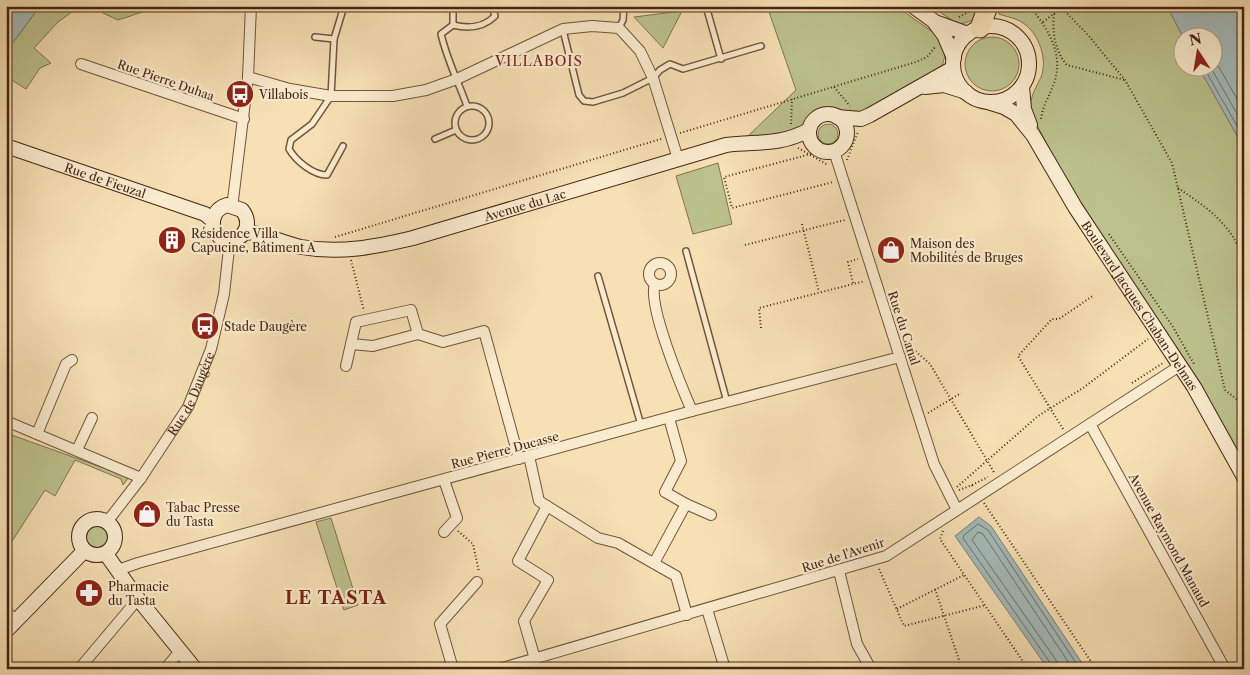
<svg xmlns="http://www.w3.org/2000/svg" width="1250" height="675" font-family="'Libre Caslon Text',serif">
	<rect width="100%" height="100%" fill="#f6e0b4"/>
	<filter id="stains"><feTurbulence type="fractalNoise" baseFrequency=".004" numOctaves="4"/><feColorMatrix values="0 0 0 0 .2 0 0 0 0 .09 0 0 0 0 .02 0 0 0 .5 -.17"/></filter>
	<radialGradient id="worn" r=".72"><stop offset=".6" stop-color="#630" stop-opacity="0"/><stop offset="1" stop-color="#630" stop-opacity=".3"/></radialGradient>
	<g fill="#bcc28d" stroke="#817350">
		<polygon points="40,6 80,6 58,22 34,48 51,63 40,68 26,89 10,79 6,83 6,52"/>
		<polygon points="105,6 161,6 118,20 103,13"/>
		<path d="M767,6H896L937,35L945,45C945,52 945,61 941,67C934,78 918,80 907,86C892,93 878,109 861,112C847,115 832,107 819,111C809,114 808,124 800,129C785,138 763,136 747,137L796,90Z"/>
		<polygon points="931,6 982,6 973,20 959,25"/>
		<path d="M995,6H1167L1183,37L1182,68H1199L1244,148V466C1221,425 1200,383 1174,344C1125,270 1073,199 1034,119C1026,102 1034,92 1041,77C1048,60 1039,33 1023,23C1016,18 1007,17 999,14Z"/>
		<polygon points="682,11 663,48 634,17"/>
		<circle cx="992" cy="64" r="27"/>
		<circle cx="828" cy="134" r="10"/>
		<polygon points="718,163 732,224 693,234 676,176"/>
		<polygon points="6,433 129,477 123,485 121,479 75,460 55,496 45,490 9,546 6,541"/>
		<polygon points="331,518 358,605 344,610 316,522"/>
		<circle cx="96" cy="537" r="13"/>
	</g>
	<g fill="#a3bab9" stroke="#7e7e77">
		<polygon points="6,6 40,6 6,52"/>
		<polygon points="1167,6 1244,6 1244,148 1199,68 1212,68 1212,38 1183,37"/>
		<polygon points="979,517 991,526 1086,669 1048,669 955,536"/>
	</g>
	<g fill="none" stroke-linecap="round" stroke-linejoin="round">
		<g stroke="#746f66" stroke-width="1">
			<polyline points="1212,55 1244,111"/>
			<polyline points="1204,68 1244,138"/>
			<polyline points="1211,68 1244,126"/>
			<polyline points="1052,669 1051,664 963,538 964,535 978,524 988,530 1080,669"/>
			<polyline points="1058,669 1056,660 972,540 978,532 983,534 1073,669"/>
		</g>
		<defs>
			<g id="lane">
				<polyline points="453,6 453,25"/>
				<polyline points="706,6 721,59"/>
				<polyline points="619,28 623,20 624,6"/>
				<polyline points="563,30 579,95 584,101 593,102 623,93 653,78 660,70 670,64 683,69 761,46"/>
				<polyline points="315,37 334,39"/>
				<circle cx="472" cy="123" r="17"/>
				<path d="M467,106C458,81 447,60 441,34L453,25C469,29 483,28 495,16L492,6"/>
				<polyline points="435,139 456,130"/>
				<path d="M343,146L327,175C313,175 296,161 289,149L291,140L312,124L331,96L334,39L344,6"/>
				<polyline points="686,251 727,402"/>
				<polyline points="598,276 641,425"/>
			</g>
			<g id="street">
				<polyline points="81,64 244,119"/>
				<polyline points="248,77 290,89 331,96 393,96 426,90 457,79 563,29 592,26 619,28 640,51 653,78 678,159"/>
				<polyline points="834,151 934,464 957,510"/>
				<polyline points="233,200 248,77 251,6"/>
				<circle cx="660" cy="274" r="11"/>
				<path d="M655,284C647,304 682,388 692,411"/>
				<polyline points="351,344 373,346 418,334"/>
				<polyline points="346,366 356,322 411,310 418,334 443,342 484,331 519,459"/>
				<polyline points="6,421 141,478"/>
				<polyline points="1090,424 1225,669"/>
				<polyline points="37,434 66,364 72,360"/>
				<polyline points="77,450 92,418"/>
				<polyline points="529,456 539,501 598,538 618,543 676,576 687,615"/>
				<polyline points="444,480 457,518 444,532"/>
				<polyline points="686,504 711,515"/>
				<path id="s1" d="M107,522L141,478L188,407L211,349L224,294L229,248"/>
				<polyline points="654,563 686,504 665,492 681,461 669,418"/>
				<polyline points="118,570 138,563 692,411 900,357"/>
				<polyline points="839,571 857,644 871,669"/>
				<polyline points="707,609 725,669"/>
				<polyline points="6,612 18,621"/>
				<polyline points="535,659 524,621 548,580 518,561 547,506"/>
				<polyline points="79,669 138,599"/>
				<polyline points="165,669 180,651"/>
				<polyline points="453,669 440,624 477,582"/>
				<polyline points="499,669 886,556 1181,365"/>
			</g>
			<g id="secondary">
				<polyline points="913,6 935,22 968,34"/>
				<polyline points="935,23 944,35 954,58"/>
				<circle cx="991" cy="64" r="38"/>
				<polyline points="925,87 944,85 966,92"/>
				<polyline points="1022,87 1024,109 1030,125"/>
				<path id="s2" d="M988,102L1004,107L1016,114L1033,135L1075,207L1194,387L1244,477"/>
				<circle cx="828" cy="133" r="19"/>
				<polyline points="837,117 861,119 870,115 953,68"/>
				<path id="s3" d="M6,146L205,214L212,220"/>
				<path id="s4" d="M245,232C265,233 282,243 301,247C340,254 375,247 413,238L726,145C758,141 779,146 809,130"/>
				<path d="M224,240C243,243 254,225 242,210L227,205C215,209 212,217 213,229L229,248L235,240"/>
				<circle cx="97" cy="537" r="18"/>
				<polyline points="106,554 135,595 195,669"/>
				<polyline points="6,631 84,551"/>
			</g>
			<polyline id="highway" points="980,28 988,6"/>
		</defs>
		<use href="#lane" stroke="#72533c" stroke-width="8"/>
		<use href="#street" stroke="#72533c" stroke-width="12"/>
		<use href="#secondary" stroke="#462414" stroke-width="16"/>
		<use href="#highway" stroke="#462414" stroke-width="21"/>
		<g stroke="#462414" stroke-width="2" stroke-dasharray="1 2.5" stroke-linecap="butt">
			<path d="M1029,6C1045,24 1062,50 1056,76C1053,91 1043,103 1041,119"/>
			<polyline points="1060,6 1088,35 1125,80 1172,163 1225,390 1244,405"/>
			<path d="M1054,14C1052,31 1055,52 1067,65L1125,80"/>
			<polyline points="959,17 972,10"/>
			<polyline points="1043,22 1061,8"/>
			<polyline points="834,87 850,106"/>
			<polyline points="791,124 792,99"/>
			<polyline points="680,133 916,62 927,57 936,46"/>
			<polyline points="798,148 828,165"/>
			<polyline points="811,154 724,177 732,208 833,182"/>
			<polyline points="847,160 858,132"/>
			<path d="M1178,188C1209,209 1230,223 1244,259"/>
			<polyline points="802,224 819,292"/>
			<polyline points="1109,234 1173,327 1194,364"/>
			<polyline points="335,237 661,139"/>
			<polyline points="745,245 845,220"/>
			<polyline points="351,260 364,311"/>
			<polyline points="853,283 848,262 858,259"/>
			<polyline points="761,328 759,308 865,281"/>
			<polyline points="913,349 930,364 995,474"/>
			<polyline points="1132,383 1163,363"/>
			<polyline points="928,413 961,393"/>
			<polyline points="1063,429 1018,356 1052,319 1059,319 1094,295"/>
			<polyline points="972,485 988,477"/>
			<polyline points="957,487 1038,416 1083,388 1148,339"/>
			<polyline points="959,490 972,485 973,487"/>
			<polyline points="984,503 1096,669"/>
			<polyline points="458,531 473,544 479,572"/>
			<polyline points="943,531 940,539 1028,669"/>
			<polyline points="879,569 904,626 986,605"/>
			<polyline points="935,589 962,669"/>
			<polyline points="897,609 964,575"/>
		</g>
		<use href="#lane" stroke="#f9ebce" stroke-width="5"/>
		<use href="#street" stroke="#f9ebce" stroke-width="10"/>
		<use href="#secondary" stroke="#f9ebce" stroke-width="14"/>
		<use href="#highway" stroke="#f6e0b4" stroke-width="19"/>
	</g>
	<defs>
		<symbol id="bus-disc" viewBox="-11 -11 22 22"><circle r="9.5" fill="#8f2418" stroke="#f9ebce"/><path d="M-5-6H5V4H4V6H2V4H-2V6H-4V4H-5ZM-3.5-4V0h7V-4ZM-3.5 1.2v1.5H-2V1.2ZM2 1.2v1.5H3.5V1.2Z" fill="#fff"/></symbol>
		<symbol id="building-disc" viewBox="-11 -11 22 22"><circle r="9.5" fill="#8f2418" stroke="#f9ebce"/><path d="M-4-6H4V6H1V3H-1V6H-4ZM-2.5-4.3h1.7v1.8h-1.7ZM.8-4.3h1.7v1.8H.8ZM-2.5-1h1.7V.8h-1.7ZM.8-1h1.7V.8H.8Z" fill="#fff"/></symbol>
		<symbol id="shop-disc" viewBox="-11 -11 22 22"><circle r="9.5" fill="#8f2418" stroke="#f9ebce"/><path d="M-5-2.5h2.3a2.7 3.5 0 0 1 5.4 0H5L5.5 6h-11ZM-1.5-2.5h3a1.5 2.3 0 0 0-3 0Z" fill="#fff"/></symbol>
		<symbol id="pharmacy-disc" viewBox="-11 -11 22 22"><circle r="9.5" fill="#8f2418" stroke="#f9ebce"/><path d="M-2-6h4v4h4v4h-4v4h-4v-4h-4v-4h4Z" fill="#fff"/></symbol>
	</defs>
	<g fill-rule="evenodd">
		<use href="#bus-disc" x="224" y="78" width="32" height="32"/>
		<use href="#building-disc" x="156" y="224" width="32" height="32"/>
		<use href="#shop-disc" x="875" y="234" width="32" height="32"/>
		<use href="#bus-disc" x="189" y="310" width="32" height="32"/>
		<use href="#shop-disc" x="131" y="498" width="32" height="32"/>
		<use href="#pharmacy-disc" x="73" y="577" width="32" height="32"/>
	</g>
	<g text-anchor="middle" dominant-baseline="central" stroke-width="4.5" stroke-linejoin="round" paint-order="stroke">
		<g font-size="12" fill="#462414" stroke="#f9ebce">
			<text transform="translate(166 80) rotate(19)">Rue Pierre Duhaa</text>
			<text stroke="none"><textPath href="#s3" startOffset="105">Rue de Fieuzal</textPath></text>
			<text stroke="none"><textPath href="#s4" startOffset="288">Avenue du Lac</textPath></text>
			<text stroke="none"><textPath href="#s2" startOffset="259">Boulevard Jacques Chaban-Delmas</textPath></text>
			<text transform="translate(904 328) rotate(72)">Rue du Canal</text>
			<text stroke="none"><textPath href="#s1" startOffset="154">Rue de Daugère</textPath></text>
			<text transform="translate(505 450) rotate(-15)">Rue Pierre Ducasse</text>
			<text transform="translate(1169 540) rotate(61)">Avenue Raymond Manaud</text>
			<text transform="translate(843 555) rotate(-18)">Rue de l'Avenir</text>
		</g>
		<g font-size="12" fill="#462414" stroke="#f9ebce" text-anchor="start">
			<text x="259" y="94">Villabois</text>
			<text x="191" y="233">Résidence Villa<tspan x="191" dy="14">Capucine, Bâtiment A</tspan></text>
			<text x="910" y="243">Maison des<tspan x="910" dy="14">Mobilités de Bruges</tspan></text>
			<text x="224" y="326">Stade Daugère</text>
			<text x="166" y="507">Tabac Presse<tspan x="166" dy="14">du Tasta</tspan></text>
			<text x="108" y="586">Pharmacie<tspan x="108" dy="14">du Tasta</tspan></text>
		</g>
		<g font-size="14" letter-spacing="1" fill="#7a1f14" stroke="#f9ebce">
			<text x="539" y="61">VILLABOIS</text>
		</g>
		<g font-size="18" font-weight="bold" letter-spacing="1" fill="#7a1f14" stroke="#f9ebce">
			<text x="336" y="598">LE TASTA</text>
		</g>
	</g>
	<rect width="1250" height="675" fill="none" stroke="#f6e0b4" stroke-width="25"/>
	<rect x="8" y="8" width="1235" height="660" fill="none" stroke="#462414" stroke-width="2.5"/>
	<rect x="12" y="12" width="1225" height="650" fill="none" stroke="#462414"/>
	<g transform="translate(1198 52) rotate(348)"><circle r="24" fill="#f9ebce" stroke="#b19b84"/>
	<path d="M0-4L9 19L0 12L-9 19Z" fill="#8f2418"/>
	<text y="-8" font-size="14" font-weight="bold" text-anchor="middle" fill="#462414">N</text>
	</g>
	<rect width="100%" height="100%" filter="url(#stains)"/>
	<rect width="100%" height="100%" fill="url(#worn)"/>
</svg>
